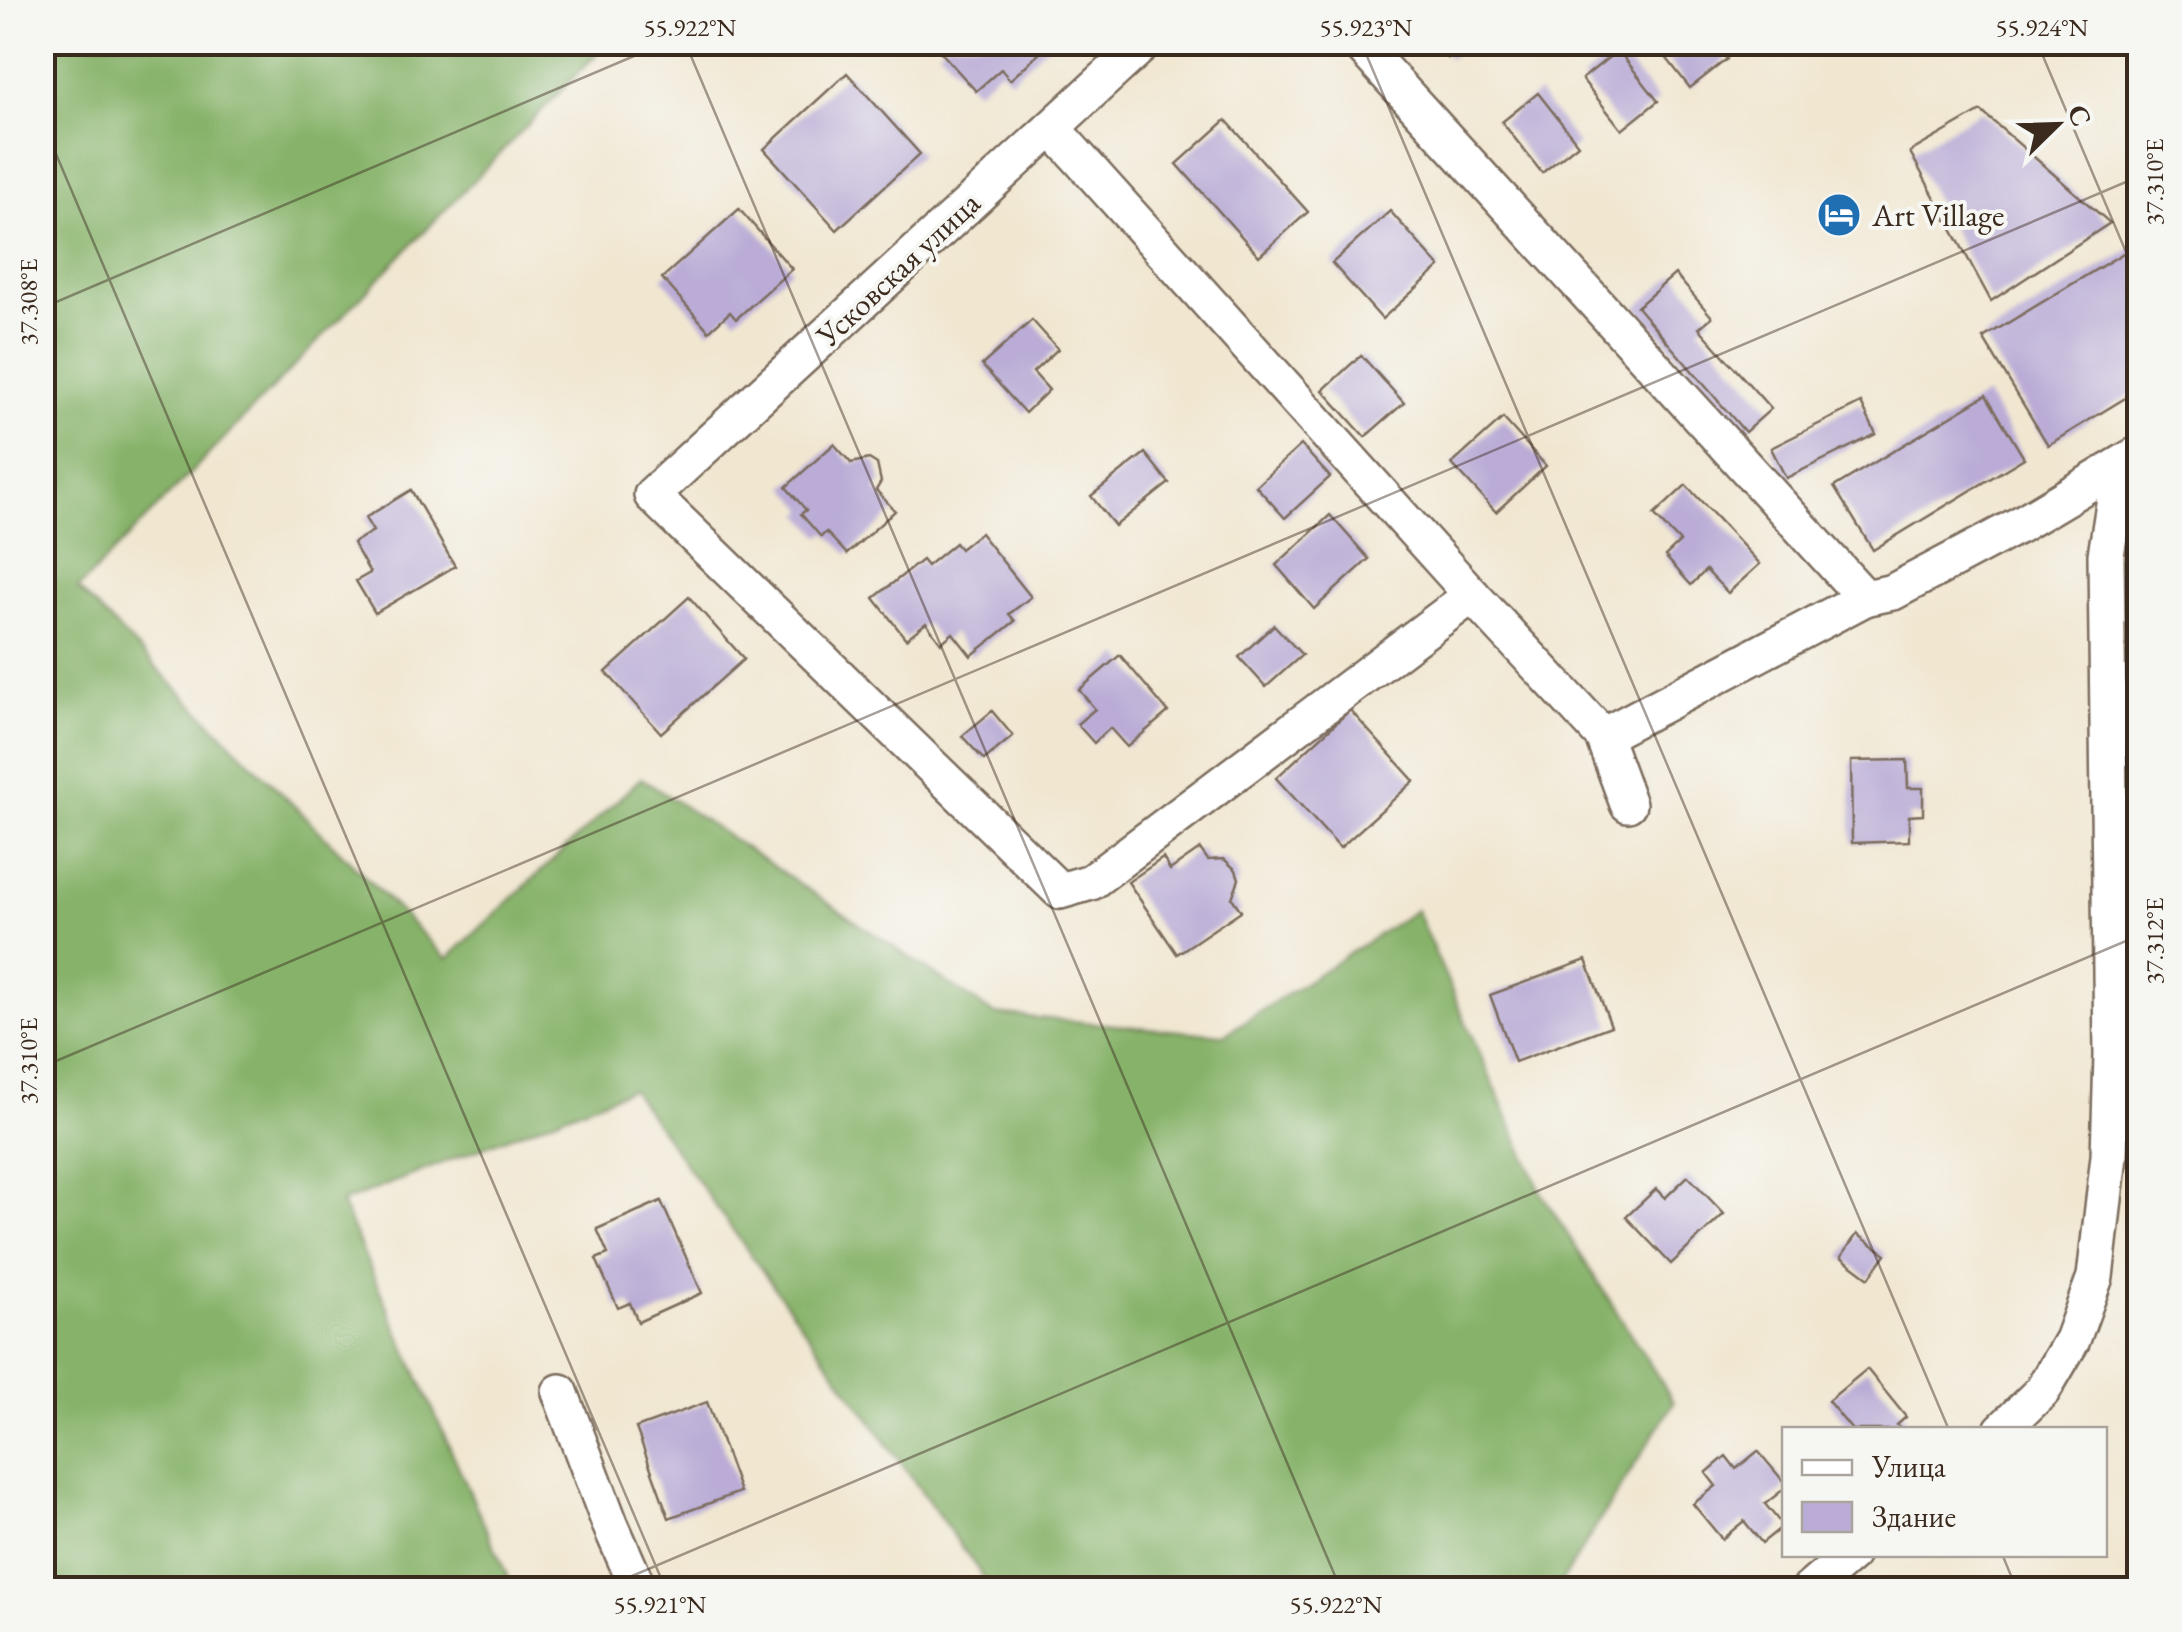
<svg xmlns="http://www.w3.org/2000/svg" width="2182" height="1632" font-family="'EB Garamond',serif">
	<rect width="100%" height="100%" fill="#f6f6f2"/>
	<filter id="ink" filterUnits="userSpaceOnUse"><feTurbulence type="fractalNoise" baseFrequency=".01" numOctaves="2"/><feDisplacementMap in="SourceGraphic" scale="20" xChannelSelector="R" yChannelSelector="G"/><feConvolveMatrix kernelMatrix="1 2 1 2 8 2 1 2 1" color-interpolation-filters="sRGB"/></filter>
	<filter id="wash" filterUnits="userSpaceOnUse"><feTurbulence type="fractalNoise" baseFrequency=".0048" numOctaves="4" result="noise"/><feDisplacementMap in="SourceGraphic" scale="40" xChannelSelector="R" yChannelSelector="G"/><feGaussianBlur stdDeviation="2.25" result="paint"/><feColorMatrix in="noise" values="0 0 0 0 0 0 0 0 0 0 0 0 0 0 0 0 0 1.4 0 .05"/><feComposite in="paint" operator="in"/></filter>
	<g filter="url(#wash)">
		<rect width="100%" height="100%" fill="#f1e7d1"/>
		<polygon fill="#86b269" stroke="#606e44" stroke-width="2.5" points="42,43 607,43 78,589 447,959 641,778 994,1014 1224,1035 1416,910 1542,1194 1674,1402 1557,1589 992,1589 631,1089 341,1203 513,1589 43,1589"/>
		<g id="blocks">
			<g fill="#baacd6">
				<polygon points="947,42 1052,42 1010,80 1001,69 976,91 939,50"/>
				<polygon points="1440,42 1477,42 1448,58"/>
				<polygon points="1654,42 1713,42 1727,59 1690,88"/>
				<polygon points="1618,50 1658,101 1622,130 1582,79"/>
				<polygon points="847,73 920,154 837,230 764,149"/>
				<polygon points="1538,93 1578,144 1542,173 1502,122"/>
				<polygon points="1981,111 2110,223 1991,301 1910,152"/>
				<polygon points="1226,120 1308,212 1259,256 1177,164"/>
				<polygon points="739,209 792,269 736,319 730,312 709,331 662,278"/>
				<polygon points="1390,211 1440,267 1382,319 1332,263"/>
				<polygon points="2135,246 2140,253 2140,389 2048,445 1983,338"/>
				<polygon points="1675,274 1712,317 1699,328 1771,409 1745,432 1637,307"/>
				<polygon points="1032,320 1058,349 1033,372 1049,390 1025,413 982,365"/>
				<polygon points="1361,355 1404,403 1365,437 1323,390"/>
				<polygon points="1986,395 2024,458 1873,550 1834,487"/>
				<polygon points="1861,403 1876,434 1786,478 1771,448"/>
				<polygon points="1503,418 1546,466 1496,512 1452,464"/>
				<polygon points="834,444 851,463 869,459 877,464 881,482 876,490 895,511 847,554 826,532 821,537 801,514 806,510 786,487"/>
				<polygon points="1301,445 1330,477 1285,518 1256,486"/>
				<polygon points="1145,453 1169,483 1115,526 1091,496"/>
				<polygon points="1686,485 1760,564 1728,593 1706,570 1691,585 1665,556 1680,542 1654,515"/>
				<polygon points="411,490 455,566 375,613 356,581 370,573 353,543 373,531 365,518"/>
				<polygon points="1330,515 1369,559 1314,609 1276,565"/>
				<rect x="2123" y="518" width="17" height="35"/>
				<polygon points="980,533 1031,597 1009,614 1015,621 971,656 953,633 941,643 926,623 906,639 874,598 922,560 927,566 955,543 960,549"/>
				<polygon points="689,597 744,659 661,733 606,672"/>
				<polygon points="1274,625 1302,655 1266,687 1239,657"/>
				<polygon points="1120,655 1168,712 1127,747 1110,728 1094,743 1077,724 1095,709 1079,690"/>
				<polygon points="1350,710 1414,781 1340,848 1276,778"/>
				<polygon points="992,711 1013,736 984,760 962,736"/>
				<polygon points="1907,760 1908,788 1923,788 1923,815 1909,816 1909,841 1852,843 1851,761"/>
				<polygon points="1200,849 1208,860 1224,859 1236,870 1239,879 1232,898 1241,911 1177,954 1128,882 1163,858 1170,870"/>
				<polygon points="1586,960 1611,1026 1515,1062 1490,995"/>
				<polygon points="1688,1176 1724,1214 1671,1264 1626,1217 1656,1189 1665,1198"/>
				<polygon points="661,1201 702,1293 638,1322 630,1303 618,1308 596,1259 608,1254 597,1229"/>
				<polygon points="1857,1234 1886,1254 1869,1278 1841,1257"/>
				<polygon points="1867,1369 1906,1417 1897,1425 1901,1430 1852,1430 1828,1401"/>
				<polygon points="707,1402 740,1492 669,1518 636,1428"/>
				<polygon points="1758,1451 1784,1482 1784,1489 1765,1504 1783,1526 1762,1543 1744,1521 1722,1539 1693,1504 1716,1486 1706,1473 1726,1456 1736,1469"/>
			</g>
		</g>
	</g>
	<g filter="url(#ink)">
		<use href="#blocks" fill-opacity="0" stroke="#7b6c5d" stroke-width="2.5"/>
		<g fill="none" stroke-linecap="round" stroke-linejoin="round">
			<defs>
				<g id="minor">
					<polyline points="1145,42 652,495 1060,891 1091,882 1472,595"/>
					<polyline points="1358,42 1865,598 1893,592 2019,525 2140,453"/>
					<polyline points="1052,128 1472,595 1603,736 1628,804"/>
					<polyline points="1603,736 1865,598"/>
					<polyline points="560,1392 610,1524 639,1590"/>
					<polyline points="2002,1430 2042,1391 2072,1340 2095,1277 2109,1156 2112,1055 2106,555 2120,466"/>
					<polyline points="1809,1590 1851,1554"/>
				</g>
			</defs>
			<use href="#minor" stroke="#7b6c5d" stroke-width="40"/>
			<use href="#minor" stroke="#fff" stroke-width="35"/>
		</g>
	</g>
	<path fill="none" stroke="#3b2a1e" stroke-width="2.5" stroke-opacity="0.45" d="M685,42L1341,1590M1361,42L1949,1430M2037,42L2140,285M42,121L666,1590M42,308L667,42M42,1067L2140,176M2002,1554L2017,1590M599,1590L2140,935"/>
	<defs>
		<symbol id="hotel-disc" viewBox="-11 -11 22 22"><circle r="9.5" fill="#1f6fb2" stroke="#f6f6f2"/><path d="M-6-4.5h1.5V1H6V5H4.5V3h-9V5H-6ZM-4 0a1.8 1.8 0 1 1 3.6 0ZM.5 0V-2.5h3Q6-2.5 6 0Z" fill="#fff"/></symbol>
	</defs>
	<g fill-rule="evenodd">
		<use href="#hotel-disc" x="1814" y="190" width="50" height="50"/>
	</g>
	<g text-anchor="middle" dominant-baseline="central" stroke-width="8" stroke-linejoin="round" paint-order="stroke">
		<g font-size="32" fill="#3b2a1e" stroke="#f6f6f2" text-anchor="start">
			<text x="1872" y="215">Art Village</text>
		</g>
		<g font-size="32" fill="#3b2a1e" stroke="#f6f6f2">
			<text transform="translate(898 269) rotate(-43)">Усковская улица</text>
		</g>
	</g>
	<rect width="2182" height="1632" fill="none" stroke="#f6f6f2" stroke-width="110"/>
	<rect x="1782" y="1427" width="325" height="130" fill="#f6f6f2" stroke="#aba49d" stroke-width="2.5"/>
	<rect x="1802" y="1460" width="50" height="15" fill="#ffffff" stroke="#aba49d" stroke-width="2.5"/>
	<text x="1872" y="1477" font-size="30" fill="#3b2a1e">Улица</text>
	<rect x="1802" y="1502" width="50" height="30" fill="#baacd6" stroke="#aba49d" stroke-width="2.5"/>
	<text x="1872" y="1527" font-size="30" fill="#3b2a1e">Здание</text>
	<g transform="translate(2057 125) rotate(67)" stroke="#f6f6f2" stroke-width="8" paint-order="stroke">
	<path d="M0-8L18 38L0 25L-18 38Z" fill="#3b2a1e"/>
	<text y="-15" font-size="28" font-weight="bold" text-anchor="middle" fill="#3b2a1e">С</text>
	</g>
	<rect x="55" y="55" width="2072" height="1522" fill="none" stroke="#3b2a1e" stroke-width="4"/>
	<g font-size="25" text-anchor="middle" fill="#3b2a1e">
		<text x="690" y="36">55.922°N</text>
		<text x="1366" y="36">55.923°N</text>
		<text x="2042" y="36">55.924°N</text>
		<text transform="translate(2154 182) rotate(-90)" y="9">37.310°E</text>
		<text transform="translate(28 302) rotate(-90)" y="9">37.308°E</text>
		<text transform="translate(2154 941) rotate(-90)" y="9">37.312°E</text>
		<text transform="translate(28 1061) rotate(-90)" y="9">37.310°E</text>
		<text x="660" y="1613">55.921°N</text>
		<text x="1336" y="1613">55.922°N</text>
	</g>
</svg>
